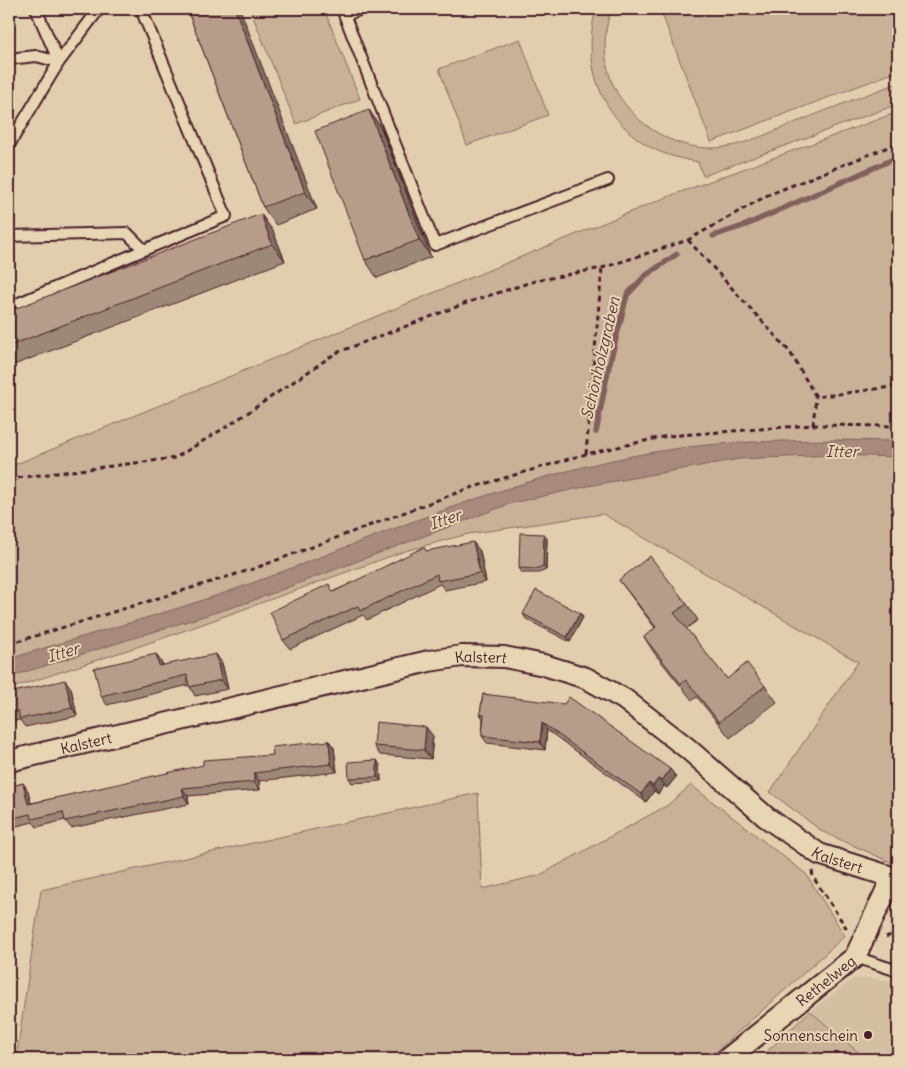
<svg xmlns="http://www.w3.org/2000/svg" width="907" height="1068" font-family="Delius,sans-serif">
	<rect width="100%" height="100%" fill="#e2ceae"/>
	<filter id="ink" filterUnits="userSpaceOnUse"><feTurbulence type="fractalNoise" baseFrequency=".02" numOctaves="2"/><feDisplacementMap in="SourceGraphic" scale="10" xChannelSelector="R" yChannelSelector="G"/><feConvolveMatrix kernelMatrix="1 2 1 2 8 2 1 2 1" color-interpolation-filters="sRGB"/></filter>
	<g filter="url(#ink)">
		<polygon fill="#d5bfa3" points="869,978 898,982 898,1059 866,1059 810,1011 853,979"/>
		<g fill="#c9b198" stroke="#8a6862">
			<polygon points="250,9 324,9 360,99 296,124"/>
			<path d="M596,9H611C601,41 603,76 624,103C649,136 692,156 735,145C756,140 778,129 799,121C832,108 865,95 898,83V104L703,176L698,162C682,159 664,155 650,147C601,118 581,64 596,9Z"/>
			<polygon points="660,9 898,9 898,71 711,142"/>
			<polygon points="520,39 548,115 467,145 439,69"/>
			<polygon points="898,112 898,863 888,861 823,832 770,792 858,662 603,514 468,534 405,551 161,639 9,689 9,467 667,197"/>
			<polygon points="691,785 806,874 845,936 708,1059 16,1059 41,890 478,793 482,889 540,875 668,805"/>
			<polygon points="810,1011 866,1059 759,1059"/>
		</g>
		<path fill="#a88a7b" stroke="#825f5b" d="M837,440L898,441V457L835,455L739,459L593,485L512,503L249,602L9,677V659C87,634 167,614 244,586C388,533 529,468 681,448C733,441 785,441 837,440Z"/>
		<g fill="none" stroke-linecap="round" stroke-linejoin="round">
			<g stroke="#825f5b" stroke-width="5.5">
				<polyline points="713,236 746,225 898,157"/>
				<polyline points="596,432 609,366 627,295 645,276 677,254"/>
			</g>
			<defs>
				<g id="service">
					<polyline points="141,9 226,216 144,250"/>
					<polyline points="342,9 435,245 608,180"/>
					<polyline points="345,15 362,9"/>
					<polyline points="9,59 36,56 59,62 36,9"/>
					<polyline points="9,145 59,62 99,9"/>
					<polyline points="9,236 127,233 144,250 19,303"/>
					<polyline points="855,957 898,971"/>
				</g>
				<g id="minor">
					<path id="s1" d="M9,761L429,661L462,656L504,657L544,665L586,678L624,699L687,748L766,817L819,854L898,879"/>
					<path id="s2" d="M727,1059L855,957L892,878"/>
				</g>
			</defs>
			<use href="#service" stroke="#4a1f2b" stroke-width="14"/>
			<use href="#minor" stroke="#4a1f2b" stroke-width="24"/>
			<g stroke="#4a1f2b" stroke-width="3" stroke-dasharray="5 4" stroke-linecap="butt">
				<polyline points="688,240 790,352 816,397 898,386"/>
				<polyline points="813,425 816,397"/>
				<polyline points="586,454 602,268"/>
				<polyline points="9,479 175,458 231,424 336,353 469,302 535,281 602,268 688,240 768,195 898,143"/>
				<polyline points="9,644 253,569 467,489 586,454 667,436 813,425 898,426"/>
				<polyline points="812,871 813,877 847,929"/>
				<polyline points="886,937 898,932"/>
			</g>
			<use href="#service" stroke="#e8d5b3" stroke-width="10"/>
			<use href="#minor" stroke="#e8d5b3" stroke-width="20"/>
		</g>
		<g fill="#9d8776" stroke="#4a1f2b">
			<polygon points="187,9 317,209 276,225 263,207"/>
			<polygon points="369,110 381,128 431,257 377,278 365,260"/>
			<polygon points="273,231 285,261 11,366 9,363 9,311"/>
			<polygon points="544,534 547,539 546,570 539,573 522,573 519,568"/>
			<polygon points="427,551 480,551 486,582 445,590 440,584 367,620 363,615 290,649 283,640 334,591"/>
			<polygon points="619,580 687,604 698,620 686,629 727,679 765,686 777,702 730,738 697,697 692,700 655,654 644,637 655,628"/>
			<polygon points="580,613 583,617 570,642 526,619 523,614"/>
			<polygon points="162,663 163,665 222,663 228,689 195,696 189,685 107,705 101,696"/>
			<polygon points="71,688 77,716 25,727 20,720 9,722 9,693"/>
			<polygon points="483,694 670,769 676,777 667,788 664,786 658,794 654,791 646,802 547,730 545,750 487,743 482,736 483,719 480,714"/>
			<polygon points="433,736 431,759 380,755 374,746"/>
			<polygon points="329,741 334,748 337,772 259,781 260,790 188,796 189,804 71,828 65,820 37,827 33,822 9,828 9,787 23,783 28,791 31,803 273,755"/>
			<polygon points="380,765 381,781 352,783 349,778"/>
		</g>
		<g fill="#806e60" stroke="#4a1f2b">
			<polygon points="235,9 240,9 317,209 305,192"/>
			<polygon points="369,110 381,128 431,257 419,240"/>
			<polygon points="261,214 273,231 285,261 272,244"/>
			<polygon points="544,534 547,539 546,570 543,566"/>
			<polygon points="473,542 480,551 486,582 480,573"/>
			<polygon points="580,613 583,617 570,642 567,637"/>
			<polygon points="156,654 162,663 165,675 159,666"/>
			<polygon points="216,654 222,663 228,689 221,680"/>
			<polygon points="65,680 71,688 77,716 72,708"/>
			<polygon points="542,723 547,730 545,750 540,742"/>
			<polygon points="426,727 433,736 431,759 424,750"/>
			<polygon points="329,741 334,748 337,772 331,764"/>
			<polygon points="377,760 380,765 381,781 377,777"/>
			<polygon points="670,769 676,777 667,788 662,781"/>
			<polygon points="254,773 259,781 260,790 254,782"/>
			<polygon points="658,779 664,786 658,794 653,786"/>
			<polygon points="23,783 28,791 33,812 28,804"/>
			<polygon points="649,783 654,791 646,802 641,794"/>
			<polygon points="182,788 188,796 189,804 184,796"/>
		</g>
		<g fill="#b79d89" stroke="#4a1f2b">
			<polygon points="187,9 235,9 305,192 263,207"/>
			<polygon points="369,110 419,240 365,260 315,131"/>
			<polygon points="261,214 272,244 9,346 9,311"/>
			<polygon points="520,533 544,534 543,566 536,569 519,568"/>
			<polygon points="473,542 480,573 438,581 437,574 360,611 358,606 283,640 270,612 329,584 333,592 424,547 426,551"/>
			<polygon points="650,556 687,604 674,613 727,679 747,663 765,686 719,722 686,680 681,684 644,637 656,627 619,580"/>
			<polygon points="536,590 580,613 567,637 523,614"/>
			<polygon points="156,654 159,666 216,654 221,680 189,687 187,675 101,696 94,668"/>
			<polygon points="65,680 72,708 20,719 18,711 9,713 9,693"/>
			<polygon points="483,694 564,704 569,697 670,769 662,781 658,779 653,786 649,783 641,794 542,723 540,742 482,736 484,715 480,714"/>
			<polygon points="376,722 426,727 424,750 374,746"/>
			<polygon points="329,741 331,764 254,773 254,782 182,788 184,796 65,821 63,812 32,819 30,814 9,819 9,787 23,783 28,804 203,765 203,760 273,755 272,747"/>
			<polygon points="377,760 377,777 349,778 348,762"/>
		</g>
	</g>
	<circle fill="#4a1f2b" stroke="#e8d5b3" stroke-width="2" cx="868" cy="1035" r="5"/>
	<g text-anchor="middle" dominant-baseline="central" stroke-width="4" stroke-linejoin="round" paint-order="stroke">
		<g font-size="15" fill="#4a1f2b" stroke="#e8d5b3">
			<text stroke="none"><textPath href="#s1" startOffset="484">Kalstert</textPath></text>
			<text stroke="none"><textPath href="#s1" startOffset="79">Kalstert</textPath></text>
			<text stroke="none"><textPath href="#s1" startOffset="904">Kalstert</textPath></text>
			<text stroke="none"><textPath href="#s2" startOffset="126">Rethelweg</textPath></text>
		</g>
		<g font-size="15" fill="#4a1f2b" stroke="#e8d5b3" text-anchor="end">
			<text x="858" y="1035">Sonnenschein</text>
		</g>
		<g font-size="16" font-style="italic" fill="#623a3f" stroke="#e8d5b3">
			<text transform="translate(600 358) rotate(-77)">Schönholzgraben</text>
			<text x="842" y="451">Itter</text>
			<text transform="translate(445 519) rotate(-19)">Itter</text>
			<text transform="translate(63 652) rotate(-17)">Itter</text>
		</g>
	</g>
	<rect width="907" height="1068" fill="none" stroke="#e8d5b3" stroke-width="30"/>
	<rect x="15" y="15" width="877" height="1038" fill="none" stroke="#4a1f2b" stroke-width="2" filter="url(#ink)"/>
</svg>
